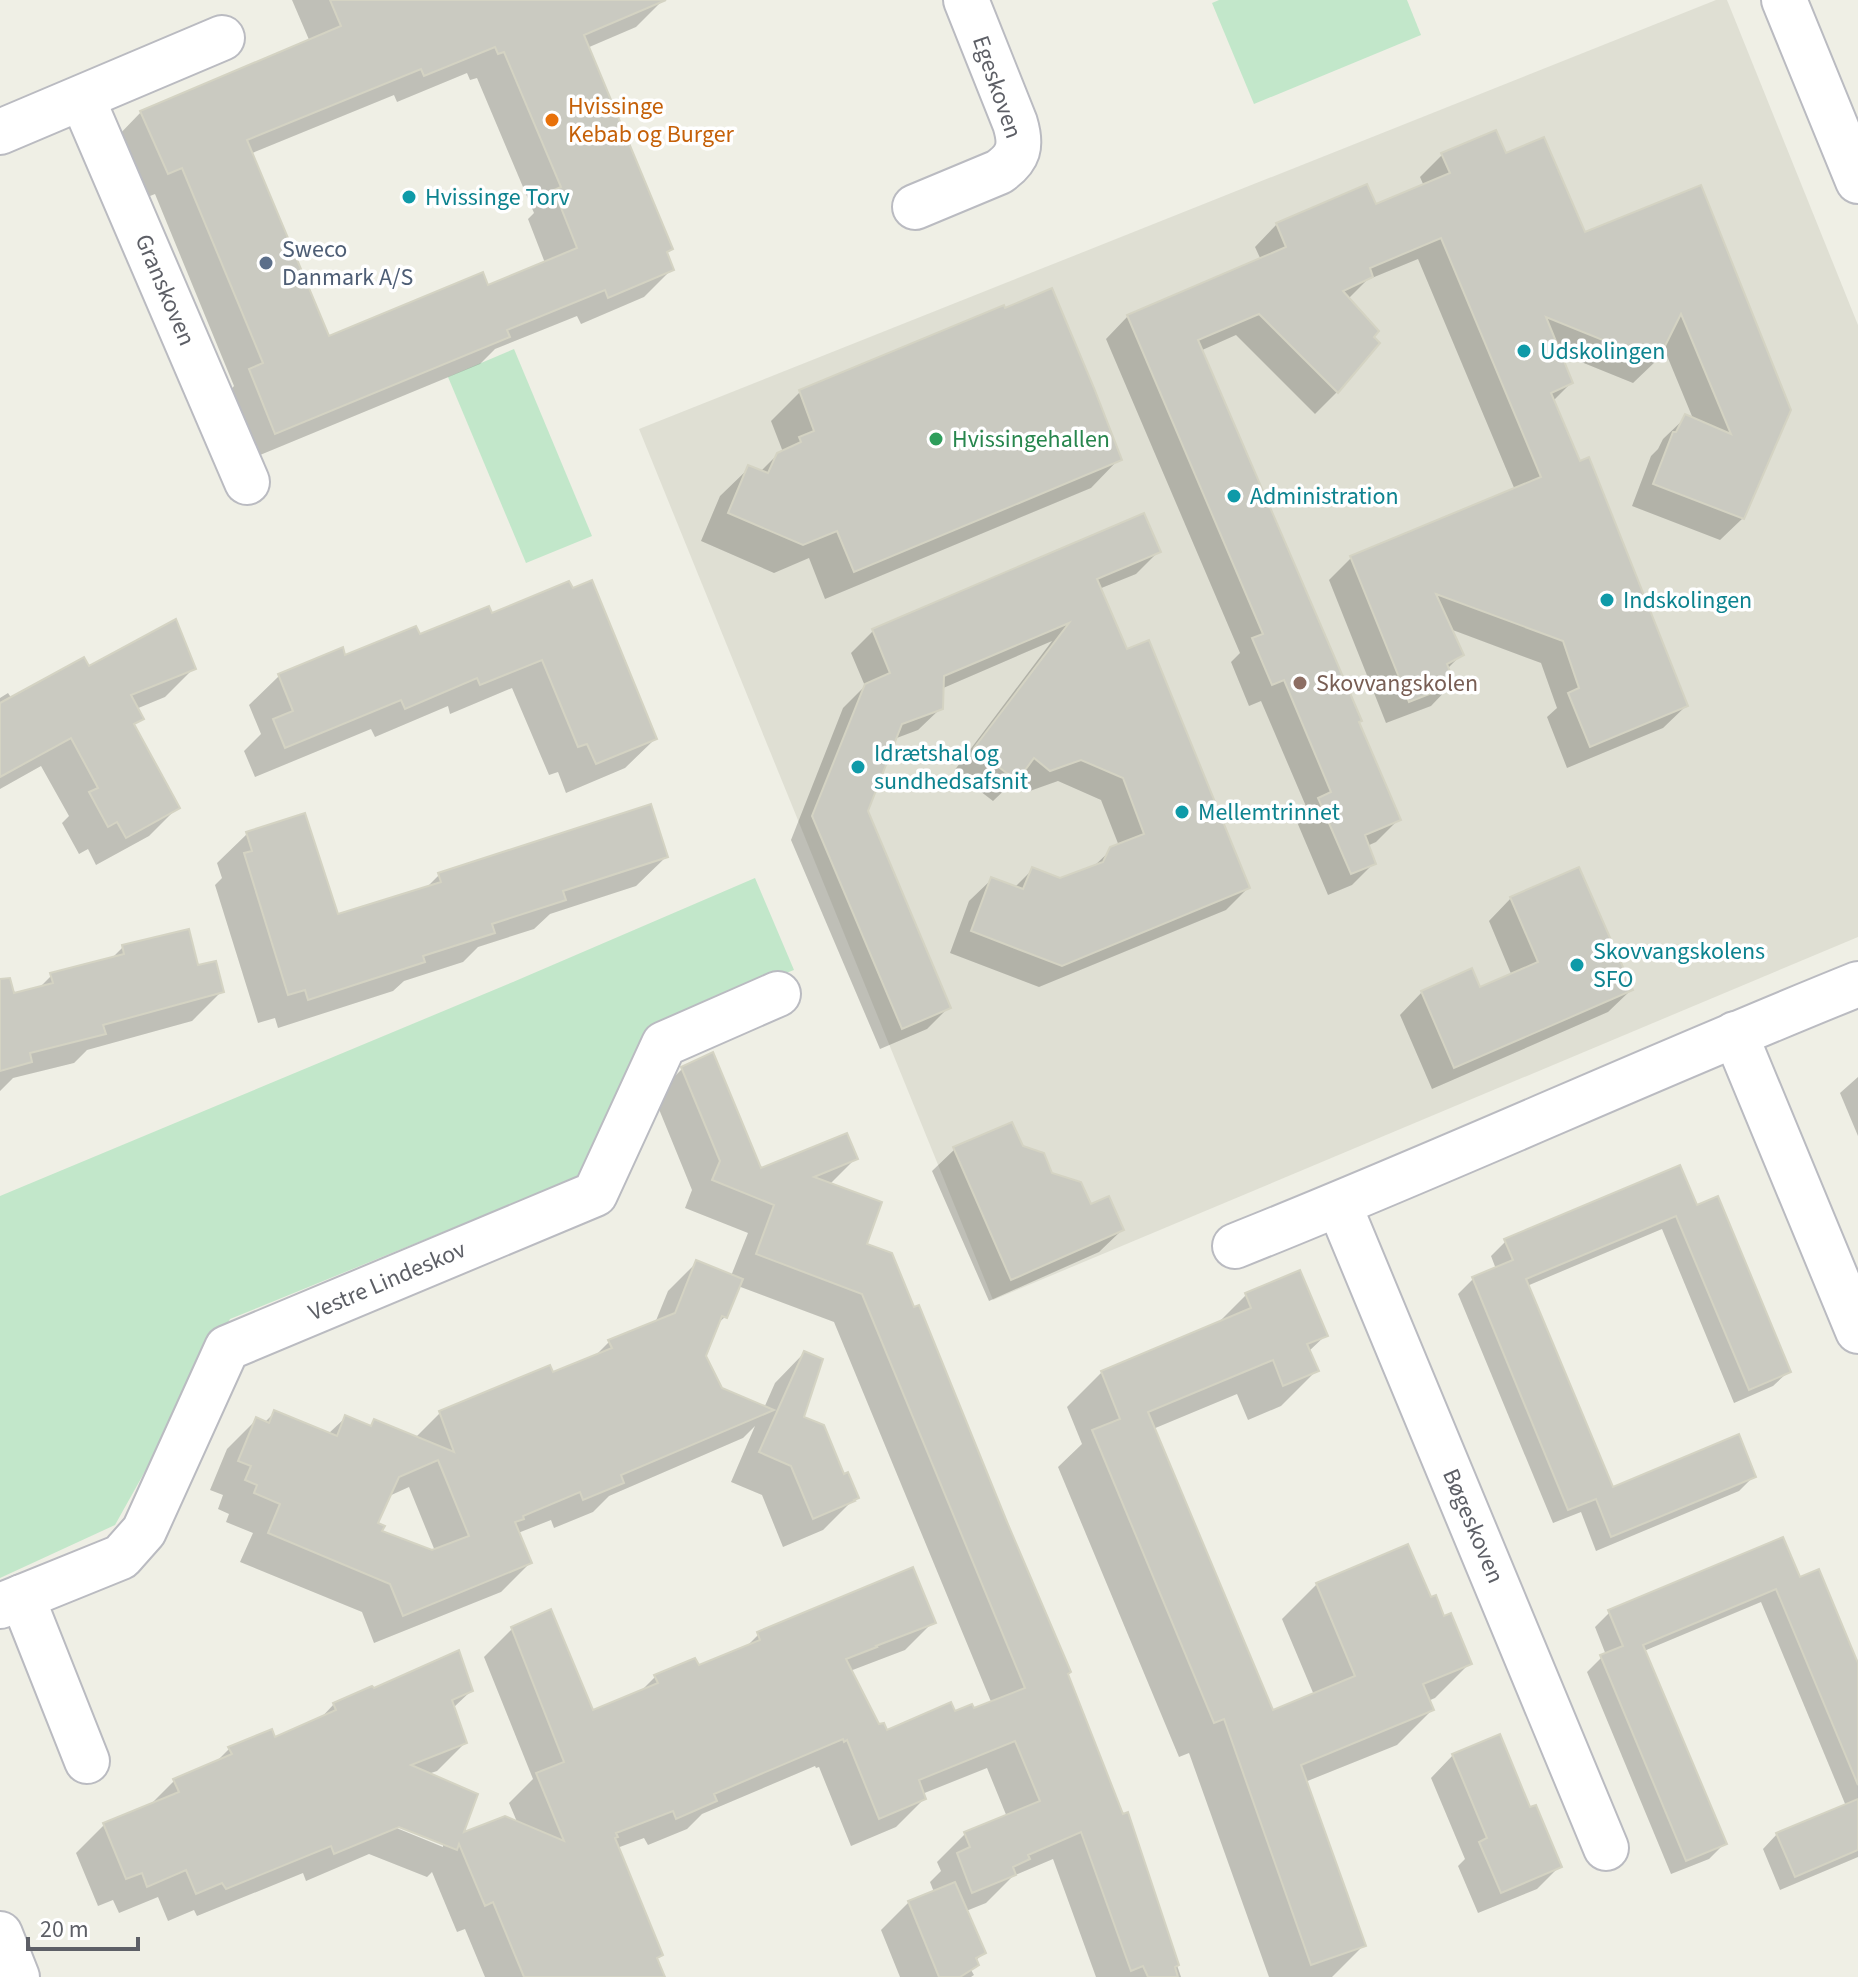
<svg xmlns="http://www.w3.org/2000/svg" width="1858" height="1977" font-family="'Source Sans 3',sans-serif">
	<rect width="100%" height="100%" fill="#efefe5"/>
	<polygon fill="#dfdfd3" points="1716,0 1727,0 1858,325 1858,937 993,1300 639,429"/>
	<g fill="#c2e7ca">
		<polygon points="1219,0 1407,0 1421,35 1254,104 1212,3"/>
		<polygon points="514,349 592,536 526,563 448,377"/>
		<polygon points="755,878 794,970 663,1020 583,1175 230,1319 115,1525 0,1578 0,1196 513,982"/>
	</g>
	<g fill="#0003" fill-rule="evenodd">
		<path d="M292,0H663L636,27L587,48L671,249L666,254L672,269L644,297L581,324L577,316L495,349L480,364L248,460L223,398L234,386L155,194L140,200L114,140L141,112L310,42ZM467,73L470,80L477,78L534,213L528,219L545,263L487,287L328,338L250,154L394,95L397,102Z"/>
		<polygon points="1442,155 1505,156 1584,235 1700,187 1743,518 1720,540 1632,506 1651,456 1658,449 1663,439 1686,417 1694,421 1663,346 1656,361 1633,383 1559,353 1571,383 1552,402 1686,706 1663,728 1567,768 1547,717 1557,708 1541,663 1450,629 1461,655 1447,669 1453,683 1431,706 1386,723 1329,580 1351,558 1515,490 1418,259 1367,280 1348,299 1371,337 1378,343 1337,392 1315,414 1236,335 1200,351 1399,819 1376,842 1367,846 1374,863 1352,885 1328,895 1297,822 1308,811 1261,701 1249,706 1231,662 1240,653 1106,339 1128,316 1261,260 1255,247 1277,224 1375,207 1424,186 1420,177"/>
		<polygon points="800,392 1119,459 1091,488 825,599 809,558 774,573 701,541 720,496 749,468 760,472 778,454 783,452 771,421"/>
		<polygon points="1143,516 1158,552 1136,574 1099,589 1126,652 1248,888 1226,910 1039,987 950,953 969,901 992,879 1014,888 1032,870 1060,880 1092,868 1112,849 1119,846 1101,800 1058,781 1027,792 1014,781 993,801 954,771 1052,641 941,689 941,708 918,730 894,739 866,811 949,1007 927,1029 880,1049 791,840 843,708 865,686 851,653 873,631"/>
		<polygon points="491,616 655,739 625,768 566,793 558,772 549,775 512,688 450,714 448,706 375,737 371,729 255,777 244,751 261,734 249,705 279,676"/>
		<polygon points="194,668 165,697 136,709 141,718 133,726 178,807 149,836 96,865 88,849 79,854 62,823 69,816 41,766 0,789 0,698 8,693 12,699 88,669"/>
		<polygon points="247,834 336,917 425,889 439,875 666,857 636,886 550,914 534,929 478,947 463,962 404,981 393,991 278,1028 275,1018 258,1023 215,885 222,878 217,863"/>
		<polygon points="1511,898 1631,990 1608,1012 1432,1089 1400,1015 1422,992 1479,990 1512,976 1489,921"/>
		<polygon points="123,947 196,968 222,991 192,1021 87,1050 74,1063 13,1078 0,1091 0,998 38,989 52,975 111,959"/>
		<path d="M682,1069L760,1171L856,1158L829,1185L864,1245L1066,1674L1122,1816L1126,1815L1181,1977H1096L1053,1859L1013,1876L986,1903L966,1911L984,1953L975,1961L971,1970L974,1975L971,1977H900L881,1930L909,1902L934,1892L930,1882L941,1871L937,1862L965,1834L1007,1817L987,1768L922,1794L924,1799L896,1827L851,1846L819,1767L816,1768L815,1766L702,1814L687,1829L648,1845L644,1838L617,1848L661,1955L656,1960L663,1977H485L465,1929L457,1932L432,1872L427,1877L369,1854L306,1881L303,1873L197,1916L194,1910L168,1921L158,1897L119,1913L113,1900L98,1906L76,1853L104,1825L148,1807L174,1781L214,1764L230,1748L274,1740L318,1721L334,1704L471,1691L453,1708L465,1743L437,1771L428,1774L460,1836L518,1824L509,1803L533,1779L484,1657L512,1629L592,1713L639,1693L655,1677L698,1668L744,1649L759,1634L933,1622L905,1650L850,1671L878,1727L885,1733L954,1714L973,1711L992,1704L834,1322L738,1286L725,1317L716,1325L704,1356L721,1390L764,1408L775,1383L804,1353L801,1418L856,1497L823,1530L783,1547L762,1495L731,1482L755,1426L743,1438L609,1496L593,1512L554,1528L551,1520L518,1533L530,1563L501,1592L374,1643L362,1612L240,1562L253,1533L226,1522L229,1514L218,1509L223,1495L210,1490L227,1449L256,1420L264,1423L274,1413L328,1434L345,1418L369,1427L375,1421L415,1438L440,1413L552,1375L593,1358L609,1342L655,1323L668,1291L697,1262L731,1276L748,1233L685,1208L692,1190L654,1097ZM409,1487L435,1551L379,1532L375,1524L387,1497ZM390,1821L443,1842V1847L389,1825Z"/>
		<polygon points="1858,1077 1858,1136 1840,1093"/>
		<polygon points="1022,1148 1050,1175 1122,1230 1099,1252 989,1301 932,1171 955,1149"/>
		<polygon points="1696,1207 1788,1372 1773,1386 1734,1403 1662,1229 1527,1286 1612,1490 1754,1476 1739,1491 1596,1551 1581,1512 1553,1523 1458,1294 1473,1279 1496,1269 1491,1256 1506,1241"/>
		<polygon points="1299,1273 1326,1335 1308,1352 1316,1371 1281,1406 1248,1420 1237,1394 1153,1429 1272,1713 1314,1695 1282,1619 1317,1584 1430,1600 1470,1663 1435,1698 1428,1701 1432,1710 1397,1745 1305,1782 1364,1945 1332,1977 1269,1977 1189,1753 1179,1757 1058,1467 1082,1444 1067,1407 1102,1372 1216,1325 1246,1295"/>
		<polygon points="1799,1580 1858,1669 1858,1857 1780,1890 1763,1849 1777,1834 1846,1806 1761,1602 1644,1651 1724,1844 1709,1859 1671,1874 1587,1672 1602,1657 1606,1655 1595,1627 1610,1612"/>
		<polygon points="1453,1755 1529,1810 1560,1866 1537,1889 1478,1913 1458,1866 1465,1859 1431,1778"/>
	</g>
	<g fill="#cacac1" stroke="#d4d3c3" stroke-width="2" fill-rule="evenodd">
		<path d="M330,0H666L584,35L673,249L667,252L674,270L608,298L605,290L507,330L510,337L275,434L249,369L263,363L182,168L168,174L140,111L341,26ZM495,47L498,54L504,52L561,187L554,190L577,248L488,285L483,272L329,336L247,140L421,69L424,76Z"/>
		<polygon points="1496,130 1506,153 1544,137 1585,232 1701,185 1791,410 1744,519 1653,484 1673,432 1676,432 1685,414 1731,434 1681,314 1657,362 1546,317 1573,383 1551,393 1580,461 1589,457 1688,706 1590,747 1568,693 1579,688 1563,641 1436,594 1464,655 1447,664 1455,684 1409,702 1350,556 1541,477 1441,238 1370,268 1373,277 1343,291 1379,331 1374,337 1380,343 1338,393 1259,314 1198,340 1362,721 1359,722 1401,820 1365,835 1376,864 1351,874 1318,798 1331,792 1284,680 1272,685 1252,638 1263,634 1127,315 1286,247 1276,223 1367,184 1376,204 1450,173 1441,153"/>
		<polygon points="1052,288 1094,388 1122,460 854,572 837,531 803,545 728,513 748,465 768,473 777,453 801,442 799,437 814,431 799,390 1004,305 1005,308"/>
		<polygon points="1144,513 1161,552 1097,579 1127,649 1149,640 1250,888 1062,966 971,931 991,877 1023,889 1032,867 1060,878 1103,862 1110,847 1144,834 1123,778 1081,760 1050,771 1034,758 1017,781 974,748 1069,623 944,676 943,709 902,724 868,811 951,1008 902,1029 812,816 865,684 890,673 872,629"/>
		<polygon points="592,580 657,739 596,764 587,744 578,747 542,660 480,685 477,678 405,709 401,700 285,748 273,719 293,711 278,674 343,647 345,655 416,626 420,634 489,606 492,613 569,581 573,588"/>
		<polygon points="176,619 196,669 131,695 144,719 134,724 180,808 126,838 117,822 108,827 89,792 98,788 71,738 0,777 0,703 84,657 89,666"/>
		<polygon points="651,804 668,857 563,891 566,900 492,924 495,933 423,956 425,962 308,1000 305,990 288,995 244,853 252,851 246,832 305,813 338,914 441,882 438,873"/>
		<polygon points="1579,867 1633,990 1454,1068 1421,991 1472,968 1480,987 1538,962 1510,897"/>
		<polygon points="189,929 198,965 216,961 224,992 103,1025 106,1034 30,1053 32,1062 0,1071 0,979 10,978 14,993 53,983 50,973 124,954 122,945"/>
		<polygon points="713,1052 761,1168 847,1133 858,1159 814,1177 882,1202 867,1244 892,1253 914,1307 919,1305 1007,1522 1071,1672 1068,1674 1123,1814 1128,1812 1179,1965 1175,1967 1178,1977 1148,1977 1143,1966 1131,1971 1081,1832 1028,1855 1030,1859 1013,1867 1016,1875 972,1893 957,1853 970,1847 964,1832 1040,1801 1015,1741 919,1780 926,1799 879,1819 847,1740 844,1742 843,1739 714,1794 717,1801 676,1819 673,1811 616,1833 618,1837 615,1838 663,1955 657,1958 665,1977 524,1977 493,1902 485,1906 459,1844 457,1850 399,1827 334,1854 331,1846 226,1889 222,1883 196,1894 186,1870 147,1887 142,1873 126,1879 103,1823 179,1792 173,1779 232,1754 228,1747 272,1729 275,1737 336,1710 333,1703 372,1686 374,1688 459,1650 473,1691 452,1700 467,1743 411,1765 478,1794 464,1832 505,1816 564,1841 536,1773 564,1762 511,1627 551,1609 593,1710 658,1683 654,1675 695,1658 699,1665 760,1640 757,1632 913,1567 936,1623 876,1646 877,1647 846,1659 879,1724 884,1723 887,1730 951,1702 955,1711 972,1704 974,1708 1025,1688 862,1294 756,1254 774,1205 712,1180 720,1161 681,1067"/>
		<polygon points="1012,1122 1023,1146 1044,1153 1052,1173 1081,1182 1091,1204 1109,1196 1124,1230 1011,1280 953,1147"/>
		<polygon points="1680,1165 1697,1205 1718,1196 1791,1372 1749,1390 1676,1216 1526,1279 1613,1487 1739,1434 1756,1477 1611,1537 1596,1499 1568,1510 1472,1277 1513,1260 1504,1239"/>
		<path d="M696,1260L743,1279L727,1318L722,1316L706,1356L722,1388L774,1410L621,1475L624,1483L583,1500L580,1492L523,1516L524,1519L515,1522L532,1563L403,1616L390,1584L268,1533L280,1504L254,1493L257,1485L245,1480L251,1466L238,1461L256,1417L269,1423L274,1410L337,1436L345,1415L371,1426L374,1419L454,1452L439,1411L550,1365L553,1372L612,1348L608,1340L675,1313ZM438,1460L469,1536L432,1550L382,1531L385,1526L378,1523L399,1477Z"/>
		<polygon points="1300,1270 1328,1336 1307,1344 1319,1371 1283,1386 1273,1360 1148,1412 1273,1710 1355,1676 1316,1583 1408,1544 1431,1597 1436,1595 1444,1616 1451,1613 1472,1664 1423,1684 1434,1710 1301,1765 1366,1946 1311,1965 1224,1719 1214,1723 1092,1430 1120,1419 1101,1371 1251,1308 1245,1293"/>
		<polygon points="804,1351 823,1359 804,1417 824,1425 844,1474 848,1472 859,1498 854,1500 855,1501 813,1519 791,1466 759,1452"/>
		<polygon points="1783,1537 1800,1577 1819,1569 1858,1663 1858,1785 1776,1589 1643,1645 1727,1844 1686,1861 1600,1655 1623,1646 1608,1610"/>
		<polygon points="1500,1734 1530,1807 1536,1805 1562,1867 1501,1893 1479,1842 1487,1838 1452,1754"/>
		<polygon points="1858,1799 1858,1850 1795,1877 1776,1833"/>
		<polygon points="955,1882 986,1953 976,1958 979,1965 960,1977 939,1977 908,1901"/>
	</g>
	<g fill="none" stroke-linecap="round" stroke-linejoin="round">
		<defs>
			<g id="minor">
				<polyline points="1784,0 1858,181"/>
				<polyline points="82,98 247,482"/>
				<polyline points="0,132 222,38"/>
				<path d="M915,207L999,172C1019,158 1022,146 1015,123L966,0"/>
				<polyline points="1735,1034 1858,1331"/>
				<polyline points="1339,1205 1606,1848"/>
				<path d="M1235,1246C1444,1163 1649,1068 1858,984"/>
				<polyline points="22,1597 87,1761"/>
				<polyline points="0,1606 121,1557 144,1531 227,1348 595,1194 664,1044 778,994"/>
				<polyline points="0,1934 17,1977"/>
			</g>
		</defs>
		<use href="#minor" stroke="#babbc1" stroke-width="48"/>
		<use href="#minor" stroke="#fff" stroke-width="44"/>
	</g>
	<circle fill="#e8710a" stroke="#fff" stroke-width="3" cx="552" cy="120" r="8"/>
	<g fill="#0f9aa8" stroke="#fff" stroke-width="3">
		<circle cx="409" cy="197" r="8"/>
		<circle cx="1524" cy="351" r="8"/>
		<circle cx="1234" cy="496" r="8"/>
		<circle cx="1607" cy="600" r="8"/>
		<circle cx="858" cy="767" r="8"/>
		<circle cx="1182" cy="812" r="8"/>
		<circle cx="1577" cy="965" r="8"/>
	</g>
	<circle fill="#5c6f8a" stroke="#fff" stroke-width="3" cx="266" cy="263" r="8"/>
	<circle fill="#2e9e5b" stroke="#fff" stroke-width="3" cx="936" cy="439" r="8"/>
	<circle fill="#8d6e63" stroke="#fff" stroke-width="3" cx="1300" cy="683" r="8"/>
	<g text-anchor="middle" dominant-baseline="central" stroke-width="7" stroke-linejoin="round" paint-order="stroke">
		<g font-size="24" fill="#5d5f66" stroke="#fff">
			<text transform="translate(997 87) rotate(71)">Egeskoven</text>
			<text transform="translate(165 290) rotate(67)">Granskoven</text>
			<text transform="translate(387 1281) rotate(-23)">Vestre Lindeskov</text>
			<text transform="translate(1473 1526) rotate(67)">Bøgeskoven</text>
		</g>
		<g font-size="24" fill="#c56008" stroke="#fff" text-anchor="start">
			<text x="568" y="106">Hvissinge<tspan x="568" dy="28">Kebab og Burger</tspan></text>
		</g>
		<g font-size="24" fill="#0d838f" stroke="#fff" text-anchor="start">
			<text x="425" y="197">Hvissinge Torv</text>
			<text x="1540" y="351">Udskolingen</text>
			<text x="1250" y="496">Administration</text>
			<text x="1623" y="600">Indskolingen</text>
			<text x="874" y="753">Idrætshal og<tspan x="874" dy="28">sundhedsafsnit</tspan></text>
			<text x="1198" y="812">Mellemtrinnet</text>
			<text x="1593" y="951">Skovvangskolens<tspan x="1593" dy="28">SFO</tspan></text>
		</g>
		<g font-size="24" fill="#4e5e75" stroke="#fff" text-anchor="start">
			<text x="282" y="249">Sweco<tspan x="282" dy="28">Danmark A/S</tspan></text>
		</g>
		<g font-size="24" fill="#27864d" stroke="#fff" text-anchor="start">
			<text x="952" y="439">Hvissingehallen</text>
		</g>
		<g font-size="24" fill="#785e54" stroke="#fff" text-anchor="start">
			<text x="1316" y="683">Skovvangskolen</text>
		</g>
	</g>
	<path d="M28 1937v12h110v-12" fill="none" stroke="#5d5f66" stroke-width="4"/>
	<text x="40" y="1937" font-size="24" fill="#5d5f66" stroke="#ffffff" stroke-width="6" paint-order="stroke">20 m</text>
</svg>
